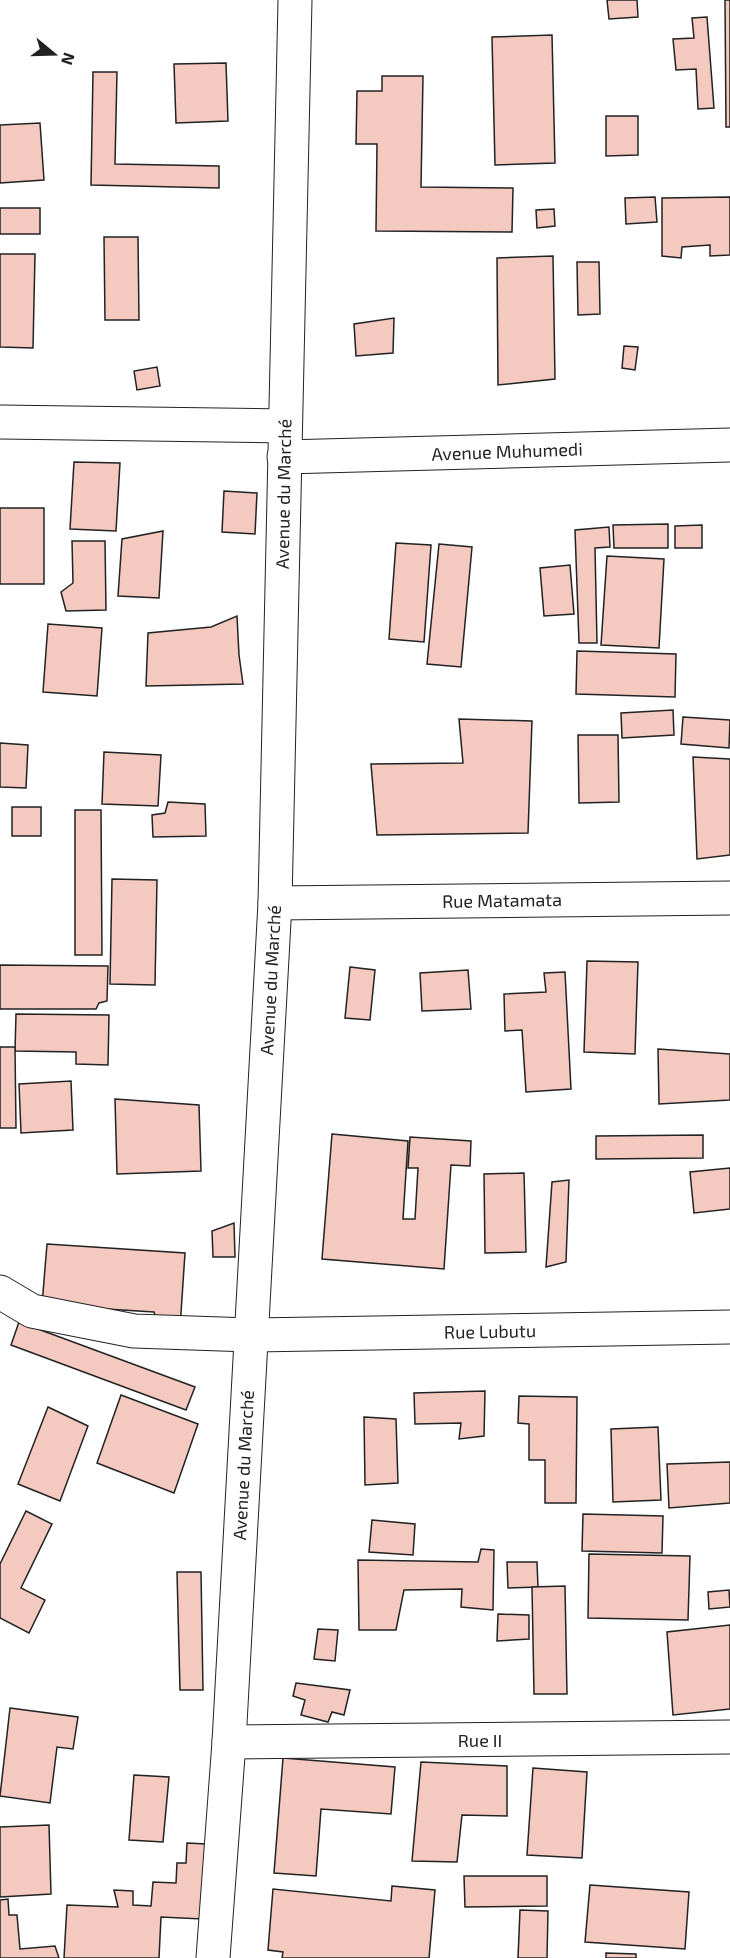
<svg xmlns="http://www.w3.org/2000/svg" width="730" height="1958" font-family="'Exo 2',sans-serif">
	<rect width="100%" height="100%" fill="#fff"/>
	<g fill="#f3c9c0" stroke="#222" stroke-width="1.5">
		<polygon points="607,0 637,0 638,17 609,19"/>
		<polygon points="725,0 730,0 730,127 726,127"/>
		<polygon points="707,17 714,108 698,109 696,69 676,70 673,39 694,38 692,18"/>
		<polygon points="552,35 555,163 495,165 492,37"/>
		<polygon points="226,63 228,121 176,123 174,64"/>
		<polygon points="93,72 117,72 115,164 219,166 219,188 91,185"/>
		<polygon points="382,76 423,76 421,187 513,188 512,232 376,231 377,144 356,144 357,91 382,91"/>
		<polygon points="606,116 638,116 638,155 606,156"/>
		<polygon points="40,123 44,180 0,183 0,125"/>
		<polygon points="655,197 657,222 626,224 625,198"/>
		<polygon points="730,197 730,255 710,256 710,245 682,247 681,258 662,256 662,198"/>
		<rect x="0" y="208" width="40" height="26"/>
		<polygon points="554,209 555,226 537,228 536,210"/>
		<polygon points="104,237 138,237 139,320 105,320"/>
		<polygon points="0,254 35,254 33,348 0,347"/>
		<polygon points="553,256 555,379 498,385 497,258"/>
		<polygon points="577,262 599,262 600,314 578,315"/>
		<polygon points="394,318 393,353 356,356 354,324"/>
		<polygon points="624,346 638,347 635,370 622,368"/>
		<polygon points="157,367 160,386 137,390 134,371"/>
		<polygon points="74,462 120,463 116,531 70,529"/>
		<polygon points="224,491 257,493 255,534 222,532"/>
		<rect x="0" y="508" width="44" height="76"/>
		<polygon points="668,524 668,548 614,548 613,525"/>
		<polygon points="702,525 702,548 675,548 675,526"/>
		<polygon points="609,527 610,547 595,548 597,643 579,643 575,530"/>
		<polygon points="163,531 159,598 118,596 122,539"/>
		<polygon points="72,541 105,541 106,610 66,611 61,592 73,583"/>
		<polygon points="396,543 431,545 424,642 389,639"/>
		<polygon points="439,544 472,547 461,667 427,664"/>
		<polygon points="607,556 664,559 659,648 601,645"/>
		<polygon points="570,565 574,614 544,616 540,568"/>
		<polygon points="237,616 239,655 243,684 146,686 148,633 211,627"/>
		<polygon points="48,624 102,628 97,696 43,692"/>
		<polygon points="577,651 676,654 675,697 576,694"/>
		<polygon points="673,710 674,735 622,738 621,713"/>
		<polygon points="683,717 730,720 729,748 681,744"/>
		<polygon points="459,719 532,721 528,833 377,835 371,764 463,763"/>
		<polygon points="578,735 618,735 619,802 579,803"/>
		<polygon points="0,743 28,745 26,788 0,787"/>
		<polygon points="104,752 161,755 158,806 102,804"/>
		<polygon points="693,757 730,759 730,855 697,859"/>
		<polygon points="168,802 205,804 206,836 153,837 152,815 165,813"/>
		<rect x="12" y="807" width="29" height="29"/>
		<polygon points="75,810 101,810 102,955 75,955"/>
		<polygon points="112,879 157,880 155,985 110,984"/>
		<polygon points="587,961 638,962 635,1054 584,1052"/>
		<polygon points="0,965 108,966 107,1001 99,1003 96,1009 0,1009"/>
		<polygon points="350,967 375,970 370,1020 345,1018"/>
		<polygon points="468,970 471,1009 422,1011 420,973"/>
		<polygon points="565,972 571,1089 526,1092 522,1030 505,1031 504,994 546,992 544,973"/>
		<polygon points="16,1014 109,1015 108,1065 76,1064 76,1052 15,1051"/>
		<polygon points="0,1047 15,1047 16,1128 0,1128"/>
		<polygon points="658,1049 730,1054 730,1100 659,1104"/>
		<polygon points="71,1081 73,1130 21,1133 19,1084"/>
		<polygon points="115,1099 199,1105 201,1171 117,1174"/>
		<polygon points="332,1134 408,1141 403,1219 415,1219 418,1168 408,1168 410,1137 471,1141 470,1166 451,1165 444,1269 322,1259"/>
		<polygon points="703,1135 703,1158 596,1159 596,1136"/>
		<polygon points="730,1168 730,1209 694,1213 690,1172"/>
		<polygon points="524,1173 526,1252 485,1253 484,1174"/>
		<polygon points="569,1180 566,1262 546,1267 552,1182"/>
		<polygon points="234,1223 235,1257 213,1257 212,1231"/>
		<polygon points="47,1244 185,1253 180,1328 159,1327 154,1312 42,1305"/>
		<polygon points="19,1322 195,1387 186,1410 11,1345"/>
		<polygon points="485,1391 484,1436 459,1439 461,1423 415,1424 414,1393"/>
		<polygon points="121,1395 198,1424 174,1493 97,1463"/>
		<polygon points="519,1396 577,1397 576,1503 545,1503 545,1460 529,1460 529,1424 518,1423"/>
		<polygon points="48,1407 88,1426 60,1501 18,1484"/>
		<polygon points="364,1417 396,1419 398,1483 365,1485"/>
		<polygon points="658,1427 661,1500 613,1502 611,1429"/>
		<polygon points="730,1462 730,1503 669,1508 667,1464"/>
		<polygon points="26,1511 52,1524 21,1588 45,1600 29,1633 0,1618 0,1564"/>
		<polygon points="583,1514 663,1516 662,1553 582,1551"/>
		<polygon points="372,1520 415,1524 413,1555 369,1552"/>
		<polygon points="481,1549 494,1550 493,1610 461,1607 462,1589 404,1590 396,1630 359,1630 358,1560 478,1562"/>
		<polygon points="589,1554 690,1556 688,1620 588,1618"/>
		<polygon points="507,1562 537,1562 538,1587 508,1588"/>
		<polygon points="177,1572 201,1572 203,1690 180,1690"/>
		<polygon points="565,1586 567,1694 534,1694 532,1587"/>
		<polygon points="729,1590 730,1607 709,1609 708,1592"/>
		<polygon points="498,1614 529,1615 529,1639 497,1641"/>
		<polygon points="730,1625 730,1709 673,1715 667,1632"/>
		<polygon points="318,1629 338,1630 335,1661 314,1659"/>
		<polygon points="296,1683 350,1690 344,1715 332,1712 328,1722 301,1715 305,1700 293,1696"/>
		<polygon points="10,1708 78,1717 73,1749 57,1747 50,1803 0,1796"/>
		<polygon points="283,1758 395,1767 391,1814 321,1809 316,1876 274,1873"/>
		<polygon points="421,1762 507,1766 507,1816 462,1815 457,1862 412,1861"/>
		<polygon points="533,1768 587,1772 582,1858 527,1855"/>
		<polygon points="134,1775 169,1777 163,1842 129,1840"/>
		<polygon points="49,1825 51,1894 0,1897 0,1827"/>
		<polygon points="187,1843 206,1844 202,1919 161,1917 159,1958 64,1958 67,1905 118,1907 114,1890 133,1891 133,1905 151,1906 153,1882 176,1883 177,1863 186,1863"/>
		<polygon points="464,1876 547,1876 547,1906 465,1907"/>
		<polygon points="590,1885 689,1892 685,1949 585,1942"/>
		<polygon points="392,1886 435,1890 429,1958 282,1958 283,1952 268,1950 273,1889 391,1901"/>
		<polygon points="8,1899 9,1915 17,1915 20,1949 55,1946 59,1958 0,1958 0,1900"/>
		<polygon points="520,1910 548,1911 547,1958 518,1958"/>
		<polygon points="606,1953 636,1954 636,1958 606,1958"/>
	</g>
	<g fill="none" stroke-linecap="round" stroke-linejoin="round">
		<defs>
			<g id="minor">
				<polyline points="0,422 285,426"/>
				<polyline points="284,457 730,445"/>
				<polyline points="275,903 730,898"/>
				<polyline points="0,1292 32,1311 134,1331 250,1335 730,1327"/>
				<polyline points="229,1742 730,1737"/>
			</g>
			<polyline id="tertiary" points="213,1958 229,1742 275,903 295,0"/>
		</defs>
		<use href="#minor" stroke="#222" stroke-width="35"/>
		<use href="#tertiary" stroke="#222" stroke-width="35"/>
		<use href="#minor" stroke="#fff" stroke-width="33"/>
		<use href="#tertiary" stroke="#fff" stroke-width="33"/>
	</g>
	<g text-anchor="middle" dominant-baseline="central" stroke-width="4.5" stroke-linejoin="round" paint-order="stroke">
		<g font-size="18" fill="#222" stroke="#fff">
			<text transform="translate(507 451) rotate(-2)">Avenue Muhumedi</text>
			<text transform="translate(283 494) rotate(-89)">Avenue du Marché</text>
			<text transform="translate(502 900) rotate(-1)">Rue Matamata</text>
			<text transform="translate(270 980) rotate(-87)">Avenue du Marché</text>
			<text transform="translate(490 1331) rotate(-1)">Rue Lubutu</text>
			<text transform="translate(243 1465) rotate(-87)">Avenue du Marché</text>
			<text x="480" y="1740">Rue II</text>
		</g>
	</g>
	<g transform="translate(54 54) rotate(109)" stroke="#ffffff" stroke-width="4.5" paint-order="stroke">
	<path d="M0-4.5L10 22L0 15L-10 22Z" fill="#222222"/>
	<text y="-9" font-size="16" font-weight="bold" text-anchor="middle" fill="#222222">N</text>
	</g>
</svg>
